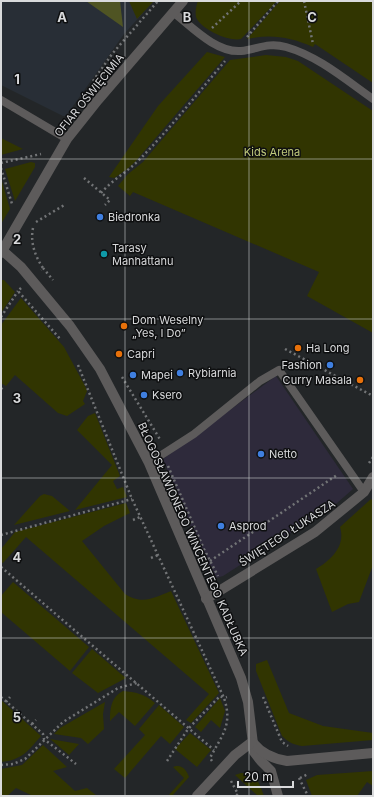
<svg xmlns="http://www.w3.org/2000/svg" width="374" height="797" font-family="Inter,sans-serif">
	<rect width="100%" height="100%" fill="#232628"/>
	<polygon fill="#2e2a3b" points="276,376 353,489 337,503 223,576 216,578 210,574 163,459"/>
	<polygon fill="#282e36" points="1,1 154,1 124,34 66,116 63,116 1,85"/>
	<g fill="#313501">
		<polygon points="129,1 154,1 137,19"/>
		<path d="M198,1H277L241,39C229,42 200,29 196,17C195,12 196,6 198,1Z"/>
		<path d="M280,1H373V83L315,44L313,47C290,37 271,34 247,39Z"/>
		<polygon points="207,52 225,57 135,162 126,170 114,178 109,177 158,106"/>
		<polygon points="266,55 286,57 298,61 373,111 373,333 307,296 319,272 133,192 130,196 118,186 128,174 143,162 230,60"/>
		<polygon points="1,138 23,149 1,155"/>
		<polygon points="31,162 35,163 35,167 15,201 5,169"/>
		<polygon points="1,178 10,209 1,224"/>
		<polygon points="1,280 4,280 15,292 1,313"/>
		<polygon points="21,298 64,347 85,386 87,391 83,401 85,404 67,416 58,413 15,375 6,386 1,383 1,325"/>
		<polygon points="95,413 120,476 113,481 117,489 123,487 127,497 75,510 112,465 77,430 88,416"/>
		<polygon points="44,494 52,496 70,511 14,525 40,496"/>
		<path d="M371,499L373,501V565L359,602L348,604L332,612L316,569C331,560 346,546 340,527Z"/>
		<path d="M126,503L130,513L104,526L82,541L125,594C143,605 153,598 171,591L219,693L191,723L186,720L209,694L26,537L3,563L1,562V549L15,532Z"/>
		<polygon points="13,582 89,647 70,671 1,612 1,596"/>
		<polygon points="92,649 121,674 126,678 98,693 72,673"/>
		<path d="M267,660L289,713L323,726L373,733V740L302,746C294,745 288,742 282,736L256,671V664Z"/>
		<path d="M123,691C135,692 145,694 155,703L135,726L119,712L110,721C110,709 111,697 123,691Z"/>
		<polygon points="220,698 225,711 220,728 211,720 201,732 195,727"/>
		<path d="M1,700L41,736C28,751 22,760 1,762Z"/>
		<polygon points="105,702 103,714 104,729 88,744 81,738 54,734 60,728"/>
		<polygon points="159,705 184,727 170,744 161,736 125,778 114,769 145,735 139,729"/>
		<polygon points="190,733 211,750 197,767 175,749"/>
		<polygon points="50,739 79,744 69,755"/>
		<polygon points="43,745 67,767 53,771 75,791 87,788 97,796 33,796 16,788 7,796 1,796 1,769 22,765"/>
		<path d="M176,766C183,765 187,771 189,777L172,796H168L184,778L173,767Z"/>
		<polygon points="373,771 373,786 367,782 357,796 312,796 306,780 317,775"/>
		<path d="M241,773C257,774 259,783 264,796H258L235,775Z"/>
	</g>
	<polygon fill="#4f5423" points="86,1 120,1 123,27"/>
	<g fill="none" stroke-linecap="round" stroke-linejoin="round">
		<g stroke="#727476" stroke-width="2.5" stroke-dasharray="2 3" stroke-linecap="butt">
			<polyline points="304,1 313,44"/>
			<polyline points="212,28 241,1"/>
			<polyline points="247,37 278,1"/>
			<polyline points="93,81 112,54 158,1"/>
			<polyline points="1,163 41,154"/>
			<polyline points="1,168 12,204"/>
			<polyline points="84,178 110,200 105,205"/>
			<path d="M101,193C113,179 129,171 142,157C171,127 198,93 225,61"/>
			<polyline points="36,222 66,204"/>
			<path d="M33,228C30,242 35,256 43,268L41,270"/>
			<polyline points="43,268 53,280"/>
			<polyline points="21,288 18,291 61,340"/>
			<polyline points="1,317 18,291"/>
			<polyline points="285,349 373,396"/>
			<polyline points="78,365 132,499 224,698"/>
			<polyline points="122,377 161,441"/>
			<polyline points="1,389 3,387"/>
			<polyline points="369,463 373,457"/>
			<polyline points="168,466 204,549 218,576"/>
			<polyline points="133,520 140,517"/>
			<polyline points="1,535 132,499"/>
			<polyline points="151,558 158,555"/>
			<polyline points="210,561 337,475"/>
			<polyline points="1,567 214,750"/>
			<polyline points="1,697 43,734 44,739 76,764"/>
			<polyline points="263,697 282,742 288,746"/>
			<polyline points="6,702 10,697"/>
			<polyline points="32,724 36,720"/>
			<polyline points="167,761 188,729 220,696 224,698"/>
			<path d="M212,761L210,758C222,735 233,725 224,698L227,697"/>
			<polyline points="1,765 13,764 25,759 63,722 118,688 137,683"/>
			<polyline points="299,778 308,796"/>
			<polyline points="300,778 308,774"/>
			<polyline points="231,781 238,794 236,796"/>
		</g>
		<g stroke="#5d5b5b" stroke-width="8">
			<path d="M173,12C192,27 216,53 241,51C258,49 268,42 286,47C318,56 346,80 373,99"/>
			<polyline points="1,100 67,139"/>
			<polyline points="149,463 194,434 260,381 279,370 364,492"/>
		</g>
		<g stroke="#5d5b5b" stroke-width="10">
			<polyline points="3,251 21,267 70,326 100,369 149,463 241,678 248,702 254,752 261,761 271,771 278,796"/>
			<polyline points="1,253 67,139 98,100 183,1"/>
			<polyline points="206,599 315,532 364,492 373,477"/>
			<path d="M253,743C262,754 273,759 287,761L373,753"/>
			<polyline points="197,796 235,755 252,742"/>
		</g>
	</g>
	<path fill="none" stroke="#d9dadc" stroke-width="1" stroke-opacity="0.55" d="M125,1V796M249,1V796M1,159H373M1,319H373M1,478H373M1,638H373"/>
	<g fill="#3f7fe0" stroke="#0e0f10" stroke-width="1.5">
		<circle cx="100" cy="217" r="4"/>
		<circle cx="330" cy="365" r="4"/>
		<circle cx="180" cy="373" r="4"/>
		<circle cx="133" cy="375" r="4"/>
		<circle cx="144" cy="395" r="4"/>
		<circle cx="261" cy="454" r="4"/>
		<circle cx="221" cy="526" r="4"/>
	</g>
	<circle fill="#0f9aa8" stroke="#0e0f10" stroke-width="1.5" cx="104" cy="254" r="4"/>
	<g fill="#e8710a" stroke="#0e0f10" stroke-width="1.5">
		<circle cx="124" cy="326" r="4"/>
		<circle cx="298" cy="348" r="4"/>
		<circle cx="119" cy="354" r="4"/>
		<circle cx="360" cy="380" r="4"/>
	</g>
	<g text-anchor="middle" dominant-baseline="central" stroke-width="3" stroke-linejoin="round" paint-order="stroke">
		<g font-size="11" fill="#d9dadc" stroke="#0e0f10">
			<text transform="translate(89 95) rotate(-51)">OFIAR OŚWIĘCIMIA</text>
			<text transform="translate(287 533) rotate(-33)">ŚWIĘTEGO ŁUKASZA</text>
			<text transform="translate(193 539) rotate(66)">BŁOGOSŁAWIONEGO WINCENTEGO KADŁUBKA</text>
		</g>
		<g font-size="11" fill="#c0ca7c" stroke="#0e0f10">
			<text x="272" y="152">Kids Arena</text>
		</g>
		<g font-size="11" fill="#d9dadc" stroke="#0e0f10" text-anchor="start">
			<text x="108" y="217">Biedronka</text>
			<text x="112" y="248">Tarasy<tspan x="112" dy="13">Manhattanu</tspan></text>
			<text x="132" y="320">Dom Weselny<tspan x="132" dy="13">„Yes, I Do”</tspan></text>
			<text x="306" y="348">Ha Long</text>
			<text x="127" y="354">Capri</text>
			<text x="322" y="365" text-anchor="end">Fashion</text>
			<text x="188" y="373">Rybiarnia</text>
			<text x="141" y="375">Mapei</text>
			<text x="352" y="380" text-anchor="end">Curry Masala</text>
			<text x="152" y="395">Ksero</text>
			<text x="269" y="454">Netto</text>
			<text x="229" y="526">Asprod</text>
		</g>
	</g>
	<g font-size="13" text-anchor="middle" font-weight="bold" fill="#d9dadc" stroke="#0e0f10" stroke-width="3" stroke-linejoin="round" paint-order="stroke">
		<text x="62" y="22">A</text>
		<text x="187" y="22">B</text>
		<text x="312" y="22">C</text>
		<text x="17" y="84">1</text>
		<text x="17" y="244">2</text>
		<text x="17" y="403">3</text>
		<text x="17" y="562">4</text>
		<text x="17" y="722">5</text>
	</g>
	<rect width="374" height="797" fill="none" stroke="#d9dadc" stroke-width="4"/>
	<path d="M238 781v6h55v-6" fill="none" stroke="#d9dadc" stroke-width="2"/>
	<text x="244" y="781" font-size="12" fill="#d9dadc" stroke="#0e0f10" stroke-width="3" paint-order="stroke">20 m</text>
</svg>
